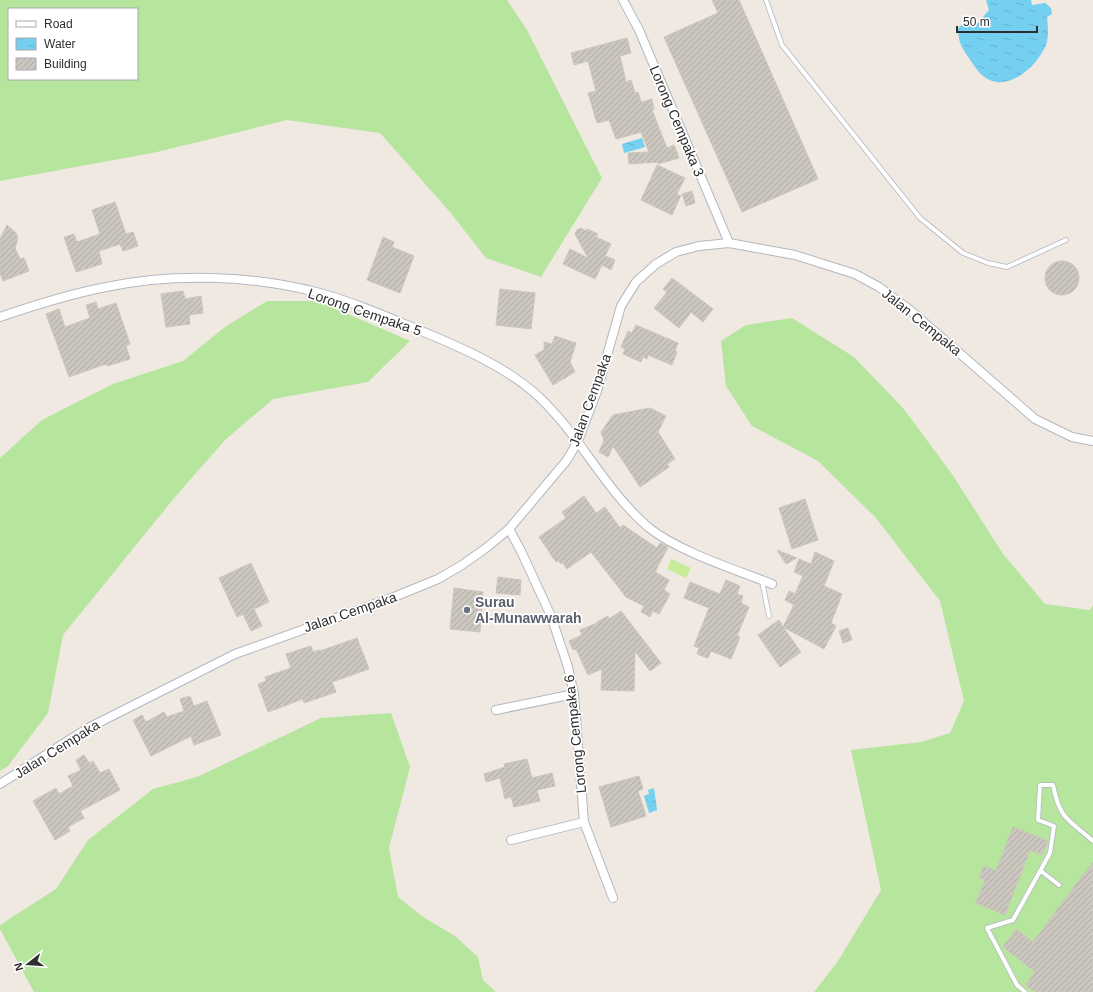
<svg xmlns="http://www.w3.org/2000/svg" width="1093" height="992" font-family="Helvetica,sans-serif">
	<defs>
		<pattern id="water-ripples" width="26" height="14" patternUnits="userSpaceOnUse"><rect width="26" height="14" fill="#75cff0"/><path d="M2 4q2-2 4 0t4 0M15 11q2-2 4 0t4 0" fill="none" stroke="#66b2ce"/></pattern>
		<pattern id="building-hatch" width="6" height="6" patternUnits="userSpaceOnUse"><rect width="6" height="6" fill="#cbc7bf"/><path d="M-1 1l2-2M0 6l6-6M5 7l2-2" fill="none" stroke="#afaba4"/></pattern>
	</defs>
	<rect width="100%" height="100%" fill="#efe9e1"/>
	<g fill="#b6e59e" fill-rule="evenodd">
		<path d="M0,0H507L527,30L602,178L541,277L486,258L450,212L380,133L287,120L157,152L0,181ZM9,9H137V79H9Z"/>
		<polygon points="267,301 318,301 410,341 368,382 273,399 225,440 175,497 63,635 48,713 8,766 0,771 0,458 42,420 113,384 183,361 225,327"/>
		<polygon points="792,318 854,357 903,408 952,474 1003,554 1045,604 1090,610 1093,605 1093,926 1051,992 814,992 838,961 881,890 851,750 921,742 950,733 964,701 940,601 876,518 818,461 752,426 726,386 721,341 746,325"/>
		<polygon points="391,713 410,767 389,848 398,897 423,917 455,936 478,957 483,980 496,992 34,992 0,929 0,925 56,889 88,840 153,789 197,777 321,718"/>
	</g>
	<polygon fill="#c9ec9a" points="671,559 691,568 686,578 667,569"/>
	<g fill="url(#water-ripples)">
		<path d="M986,0H1031L1032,5L1045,3L1051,8L1052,14L1047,17C1048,26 1049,36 1046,45C1037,67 1005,96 982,75C978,72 974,65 971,61C962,48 958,43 958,28L964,23L977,24L989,10Z"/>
		<polygon points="642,138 645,147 624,153 622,144"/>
		<polygon points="654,788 657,810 649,813 644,796 649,794 648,790"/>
	</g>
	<g fill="url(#building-hatch)" stroke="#cbc5ba">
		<polygon points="712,0 739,0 818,179 742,212 664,37 718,13"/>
		<polygon points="627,38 631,53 620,56 626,82 631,80 635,93 638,92 641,102 652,99 654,109 652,110 667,148 674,145 679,158 658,164 659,162 629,164 628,153 649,152 641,132 616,139 609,120 597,123 588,93 596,91 588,61 574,65 571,53"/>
		<polygon points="657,165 685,178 676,196 681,195 672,215 641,200"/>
		<polygon points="692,191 695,203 686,206 682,194"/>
		<polygon points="115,202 126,234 133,232 138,246 123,251 120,244 99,251 102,264 76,272 64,237 74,234 77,242 100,234 92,210"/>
		<polygon points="7,225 16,233 18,238 15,248 20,259 24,258 29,271 3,281 0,273 0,239"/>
		<polygon points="581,228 586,231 587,229 598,234 596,237 611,244 605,256 615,260 611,270 602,265 595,279 563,264 570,249 588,258 575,234 577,230"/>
		<polygon points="383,237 394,242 392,247 414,256 400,293 367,280"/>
		<circle cx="1062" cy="278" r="17"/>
		<polygon points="672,278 713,309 703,322 691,312 679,328 654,308 667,292 663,289"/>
		<polygon points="500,289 535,293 531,329 496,325"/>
		<polygon points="183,291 185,299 201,296 203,313 189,315 190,324 166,327 161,294"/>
		<polygon points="96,302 98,309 116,303 130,344 126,346 130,359 107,366 106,364 69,377 46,314 59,309 65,327 90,318 86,305"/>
		<polygon points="636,325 678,343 675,351 677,352 672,365 648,355 647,359 643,357 641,362 623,354 625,349 621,347 628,331 632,333"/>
		<polygon points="555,336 576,343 570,362 575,372 553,385 535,355 544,350 544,342 552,344"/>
		<polygon points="650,408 666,416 658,432 675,459 667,464 669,467 640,487 613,446 608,457 599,452 604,440 601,432 613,415"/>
		<polygon points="584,496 596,513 605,507 620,528 623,525 657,548 660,543 668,547 655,572 669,580 664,590 670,594 659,614 653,611 650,617 641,612 644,606 626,597 591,552 567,569 562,562 561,564 558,561 556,562 539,537 566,518 562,512"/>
		<polygon points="805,499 818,540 792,549 779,508"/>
		<polygon points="777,550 797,558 786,564"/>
		<polygon points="815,552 834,561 824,586 842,594 831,623 836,626 824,649 783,627 801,652 780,667 758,635 779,620 783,627 794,605 785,600 789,591 795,594 803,576 794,572 799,559 811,564"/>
		<polygon points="251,563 269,602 254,609 262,626 251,631 243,614 237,617 219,578"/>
		<polygon points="498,577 521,580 520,595 496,593"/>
		<polygon points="726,580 740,586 737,594 743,596 741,603 749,607 737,636 740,637 731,659 711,651 708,658 697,654 699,648 694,646 709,608 684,598 690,582 720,594"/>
		<polygon points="454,588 483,592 480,632 450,629"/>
		<polygon points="621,611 661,663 650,671 635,651 634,691 601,690 602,669 588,675 576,649 573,650 569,641 582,635 580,630 597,623 597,622 608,616 609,619"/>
		<polygon points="848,628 852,640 843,643 839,631"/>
		<polygon points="357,638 369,669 332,682 336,692 304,703 303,699 268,712 258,684 266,681 265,677 291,668 286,654 311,646 313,652 319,650 320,651"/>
		<polygon points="190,696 194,706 207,701 221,735 194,745 191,736 151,756 133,720 142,715 146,722 164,712 167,717 184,711 180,699"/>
		<polygon points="84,755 89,763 93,761 100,773 109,769 120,790 80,811 84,818 68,827 70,831 55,840 33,801 56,788 59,794 73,786 68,776 81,770 76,760"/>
		<polygon points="527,759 532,778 552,773 555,786 537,790 540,801 514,807 511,797 505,799 500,778 486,782 484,774 505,767 504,764"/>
		<polygon points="639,776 643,789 638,791 646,816 611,827 599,787"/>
		<polygon points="1013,827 1048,841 1042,855 1030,850 1005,915 976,903 985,880 979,878 984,866 996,871"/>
		<polygon points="1093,862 1093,992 1035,992 1026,985 1035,972 1003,947 1016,929 1033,942"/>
	</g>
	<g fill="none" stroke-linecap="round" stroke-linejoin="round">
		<defs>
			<g id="lane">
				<polyline points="766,0 782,45 920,218 963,253 988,263 1007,267 1066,240"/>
				<polyline points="762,581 769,616"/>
				<polyline points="1041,871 1059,885"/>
				<path d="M1025,992L1017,985L987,928L1013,920L1050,853L1054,826L1038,820L1040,785H1053C1060,820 1068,819 1093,841"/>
			</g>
			<g id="street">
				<polyline points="623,0 639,30 729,243"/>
				<path d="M0,317C35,305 70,294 106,287C173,273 249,275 316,292C351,301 385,316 419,330C460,347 505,366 538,396C580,435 604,489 648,527C679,552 734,569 772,584"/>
				<polyline points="509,529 521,551 551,616 568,667 574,694 584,822 613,898"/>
				<polyline points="496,710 574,694"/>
				<polyline points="0,784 88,728 235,654 394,597 438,579 462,565 486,548 509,529 567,460 578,441 597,391 621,306 636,282 656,264 676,252 699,246 729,243 795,255 855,274 879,287 910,310 1035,419 1072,437 1093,441"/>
				<polyline points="511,840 584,822"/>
			</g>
		</defs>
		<use href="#lane" stroke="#b4b7c1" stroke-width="5.5"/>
		<use href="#street" stroke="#b4b7c1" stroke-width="10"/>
		<use href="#lane" stroke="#fff" stroke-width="4"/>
		<use href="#street" stroke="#fff" stroke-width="8"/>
	</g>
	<circle fill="#6b7280" stroke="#fff" stroke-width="1.5" cx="467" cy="610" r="4"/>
	<g text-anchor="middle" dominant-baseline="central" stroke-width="3.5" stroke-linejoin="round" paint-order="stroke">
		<g font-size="14" fill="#2e2e2e" stroke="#fff">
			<text transform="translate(677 121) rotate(67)">Lorong Cempaka 3</text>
			<text transform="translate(365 312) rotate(19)">Lorong Cempaka 5</text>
			<text transform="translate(922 322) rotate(39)">Jalan Cempaka</text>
			<text transform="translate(590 400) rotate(-70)">Jalan Cempaka</text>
			<text transform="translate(350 612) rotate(-19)">Jalan Cempaka</text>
			<text transform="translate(575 734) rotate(-96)">Lorong Cempaka 6</text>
			<text transform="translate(57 749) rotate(-32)">Jalan Cempaka</text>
		</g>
		<g font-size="14" font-weight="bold" fill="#5b616d" stroke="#fff" text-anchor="start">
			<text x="475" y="602">Surau<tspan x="475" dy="16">Al-Munawwarah</tspan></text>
		</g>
	</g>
	<rect x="8" y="8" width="130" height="72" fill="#ffffff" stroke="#ababab"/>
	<rect x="16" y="21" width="20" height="6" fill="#ffffff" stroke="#ababab"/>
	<text x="44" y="28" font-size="12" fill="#2e2e2e">Road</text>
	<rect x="16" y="38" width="20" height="12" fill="url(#water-ripples)" stroke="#ababab"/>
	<text x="44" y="48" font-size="12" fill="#2e2e2e">Water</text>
	<rect x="16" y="58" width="20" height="12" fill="url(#building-hatch)" stroke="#ababab"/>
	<text x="44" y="68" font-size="12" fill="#2e2e2e">Building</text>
	<g transform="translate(28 964) rotate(253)" stroke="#ffffff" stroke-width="3" paint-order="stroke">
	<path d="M0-3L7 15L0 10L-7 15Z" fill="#2e2e2e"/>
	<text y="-6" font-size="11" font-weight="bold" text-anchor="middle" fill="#2e2e2e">N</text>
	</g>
	<path d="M957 26v6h80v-6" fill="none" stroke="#2e2e2e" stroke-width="2"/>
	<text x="963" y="26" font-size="12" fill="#2e2e2e" stroke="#ffffff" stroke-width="3" paint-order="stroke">50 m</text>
</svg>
